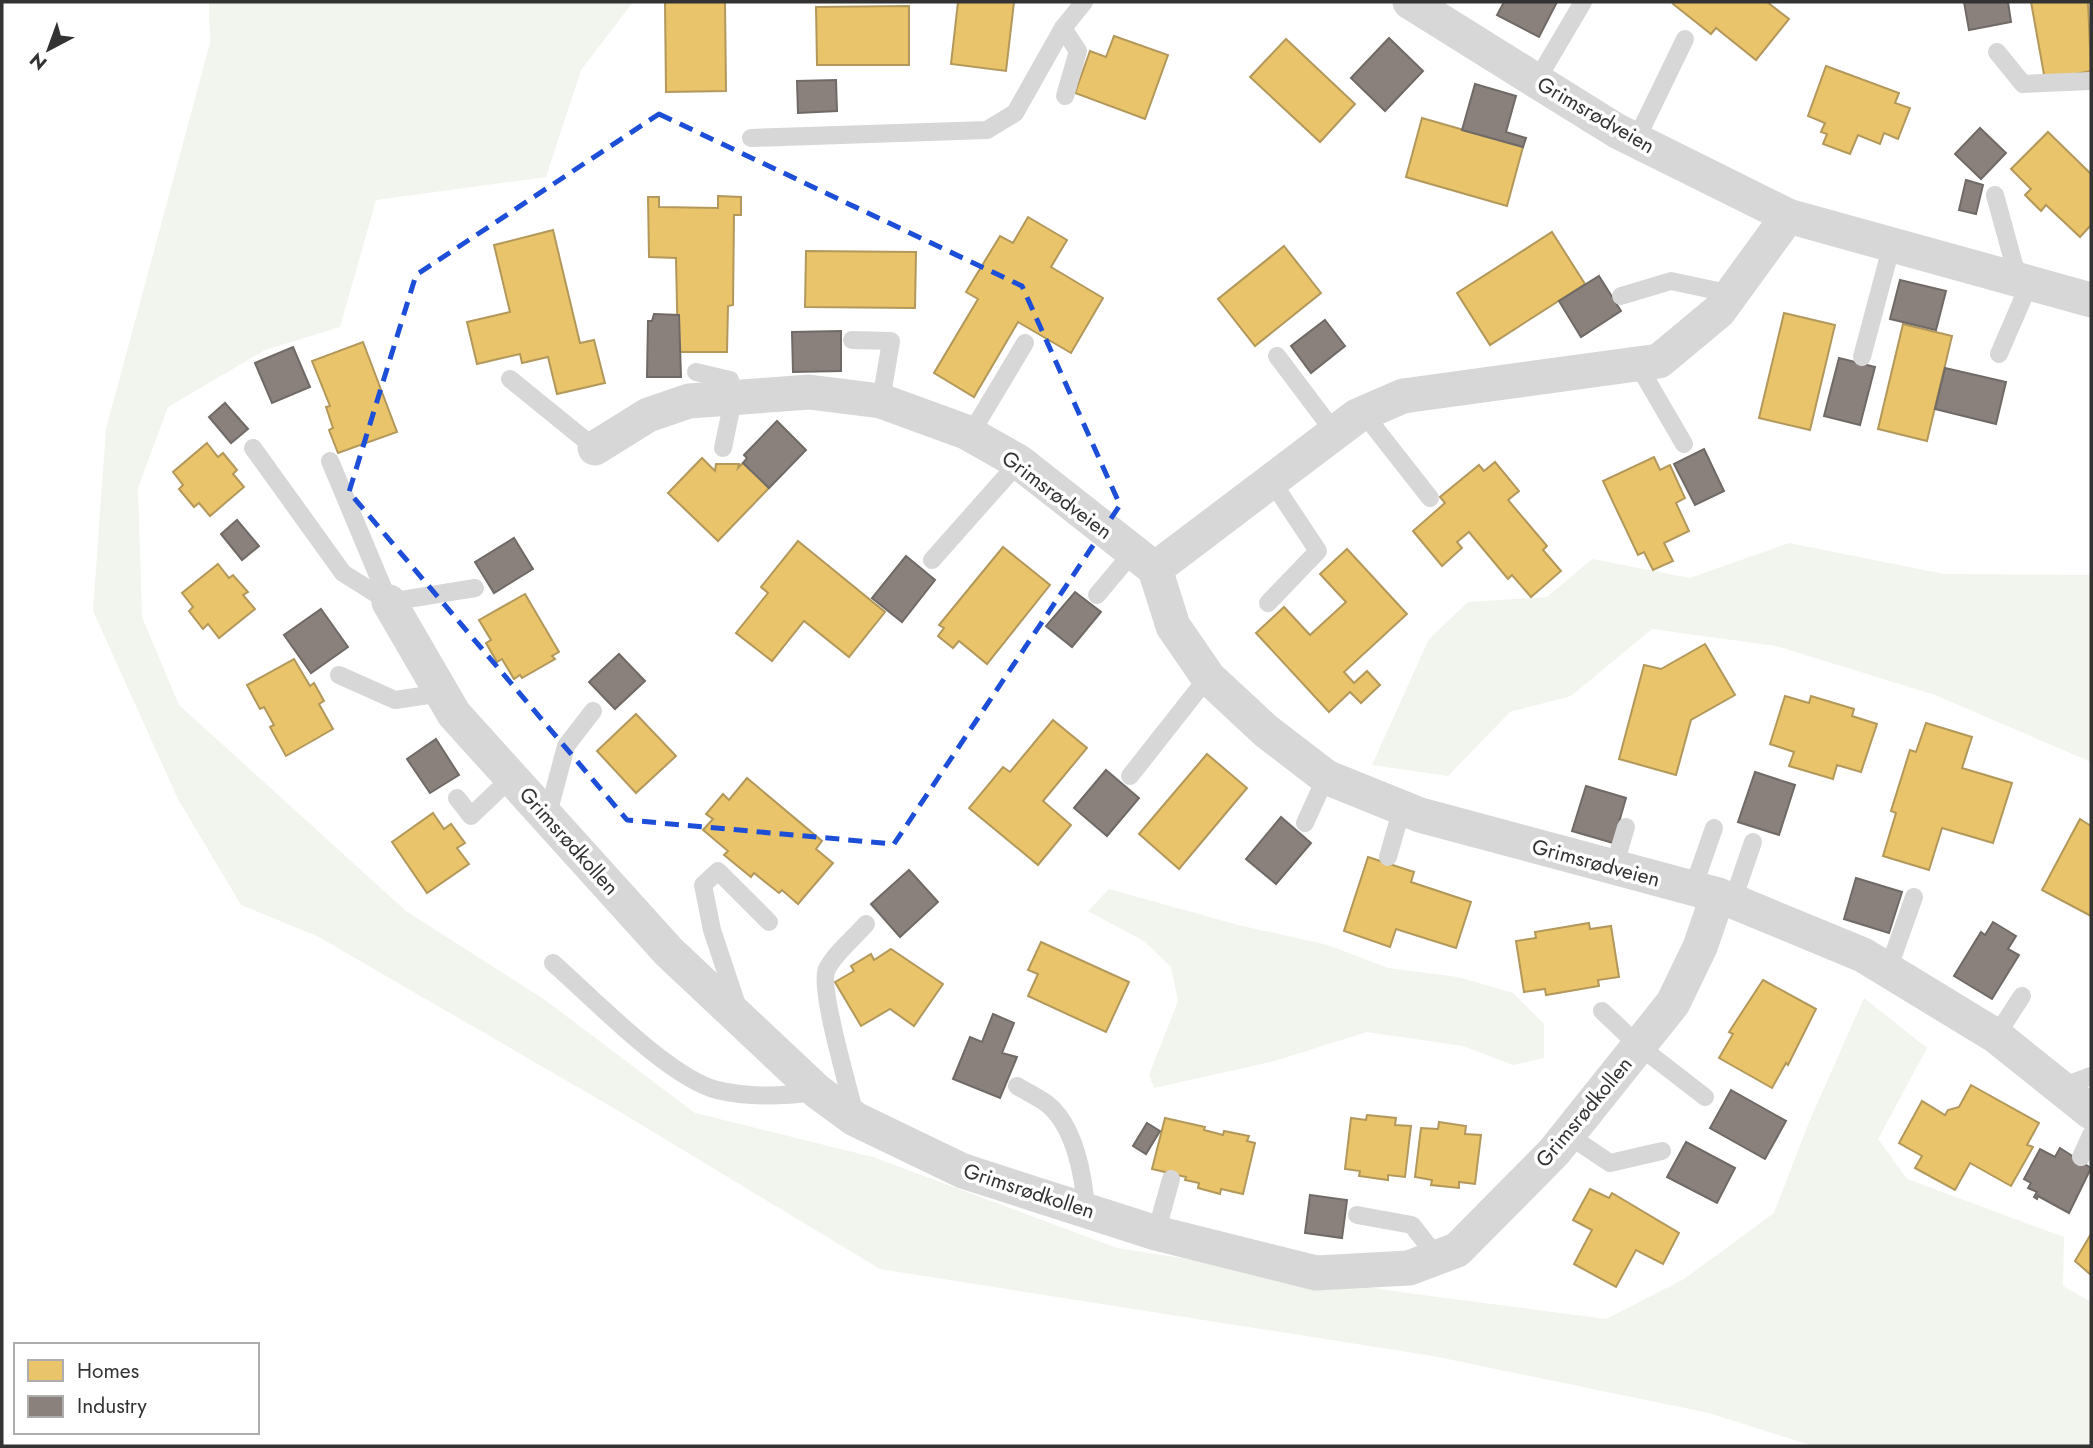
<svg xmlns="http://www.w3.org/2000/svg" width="2093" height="1448" font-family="Jost,sans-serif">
	<rect width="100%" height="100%" fill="#fff"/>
	<g fill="#f1f5ed">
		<polygon points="209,2 633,2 581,70 546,177 376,200 340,327 265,350 168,407 138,488 142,617 179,705 406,911 545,1000 695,1113 873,1157 1117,1248 1407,1293 1606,1319 1684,1279 1774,1213 1809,1122 1864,998 1927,1048 1878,1139 1907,1179 2064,1237 2063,1286 2091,1302 2091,1446 1813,1446 1709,1413 1433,1356 880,1269 612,1107 317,936 241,905 178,799 93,611 106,429 210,43"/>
		<polygon points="1789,543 1944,574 2091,575 2091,762 1935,695 1776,646 1652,629 1571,696 1510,712 1448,776 1372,765 1429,639 1468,602 1547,597 1592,559 1690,578"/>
		<polygon points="1109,889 1238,925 1328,945 1388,968 1458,977 1513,993 1544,1024 1544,1058 1513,1065 1463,1046 1367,1032 1274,1061 1154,1088 1149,1075 1178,1001 1171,967 1144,941 1088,911"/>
	</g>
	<g fill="#e9c46a" stroke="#b2985a" stroke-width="2">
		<polygon points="665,2 725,2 726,91 666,92"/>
		<polygon points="958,2 1014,2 1006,71 951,64"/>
		<polygon points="1675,2 1767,2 1789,19 1756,60 1716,28 1711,34 1673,4"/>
		<polygon points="2031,2 2088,2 2091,71 2045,80"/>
		<polygon points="909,6 909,65 817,65 816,7"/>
		<polygon points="1114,36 1168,55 1145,119 1075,93 1090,51 1106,57"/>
		<polygon points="1286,39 1355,104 1320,142 1250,77"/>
		<polygon points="1826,66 1899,93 1895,103 1910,108 1898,139 1884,133 1880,144 1858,135 1850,154 1823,144 1827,134 1821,132 1825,123 1808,116"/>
		<polygon points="1422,118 1523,147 1507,206 1406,177"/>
		<polygon points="2048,132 2091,174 2091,225 2080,237 2046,205 2041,211 2025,195 2031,189 2011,169"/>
		<polygon points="718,196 741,197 741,215 734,215 733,305 728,306 727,352 678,352 676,258 649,257 648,197 659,197 659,207 718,208"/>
		<polygon points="1028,217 1067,240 1051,267 1103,298 1071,353 1018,322 974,397 934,373 978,299 966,292 1000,236 1013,243"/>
		<polygon points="553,230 580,343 594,340 605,383 557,394 548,357 522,363 520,354 477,364 467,322 510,312 494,245"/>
		<polygon points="1552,232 1585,284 1490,345 1457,293"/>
		<polygon points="1284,246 1321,293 1255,346 1218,299"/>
		<polygon points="806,251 916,252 915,308 805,307"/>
		<polygon points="1784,313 1835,325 1810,430 1759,418"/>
		<polygon points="1903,324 1952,336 1927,441 1878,429"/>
		<polygon points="363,342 397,432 338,453 329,430 333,428 326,407 330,406 312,361"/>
		<polygon points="207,443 218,457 223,453 237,470 233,474 244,487 210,516 199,503 194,507 179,489 183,485 173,472"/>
		<polygon points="1654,457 1660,470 1670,465 1685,498 1676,503 1689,531 1664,543 1673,561 1653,570 1644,552 1638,555 1603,481"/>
		<polygon points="702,458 715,471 716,464 739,464 738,468 743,463 769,488 718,541 668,493"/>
		<polygon points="1495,462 1519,491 1508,500 1547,546 1543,550 1561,571 1531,597 1512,575 1508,579 1469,532 1457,542 1462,548 1442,566 1413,531 1445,503 1440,497 1479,465 1484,471"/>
		<polygon points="798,541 885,612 849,657 804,621 772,661 736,633 768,593 761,587"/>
		<polygon points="1003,547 1050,585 987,664 959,641 953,648 938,636 944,628 939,625"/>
		<polygon points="1347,549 1407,614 1344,672 1354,683 1367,671 1380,685 1361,703 1350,692 1329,712 1256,633 1284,607 1310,635 1346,602 1320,574"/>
		<polygon points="218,564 229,578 233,575 248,592 243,595 255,609 219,638 208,624 203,629 189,611 193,607 182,593"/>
		<polygon points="525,594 559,652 552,656 555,659 522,678 520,675 514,679 502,659 497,662 486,643 491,640 479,620"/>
		<polygon points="1705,644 1735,695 1691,720 1676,775 1619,759 1644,665 1661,669"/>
		<polygon points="294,659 310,686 314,683 324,701 319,704 333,729 286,756 270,727 274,725 264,707 260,709 247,685"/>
		<polygon points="1785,696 1809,703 1811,696 1854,709 1852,716 1877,724 1861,772 1837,765 1833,779 1789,766 1794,752 1770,744"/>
		<polygon points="636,714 676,756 636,793 597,751"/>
		<polygon points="1053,720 1087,748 1043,801 1071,825 1038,865 969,808 1003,767 1010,772"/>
		<polygon points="1926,723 1972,737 1962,768 2012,783 1993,843 1942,828 1929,870 1883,856 1896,813 1891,811 1910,750 1916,752"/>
		<polygon points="1207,754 1247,788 1179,869 1139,834"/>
		<polygon points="747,778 822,841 816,849 833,863 798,904 782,890 779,893 754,873 751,877 724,855 728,851 703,830 713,819 706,814 723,794 729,800"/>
		<polygon points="433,813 444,829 451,824 465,843 457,848 469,864 427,893 392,842"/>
		<polygon points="2080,819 2091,826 2091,916 2042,890"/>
		<polygon points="1368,857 1414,872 1411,882 1471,902 1456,948 1396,929 1390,947 1344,931"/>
		<polygon points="1589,923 1590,929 1611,926 1619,977 1598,980 1599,986 1546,995 1545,989 1524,992 1516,941 1536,938 1535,932"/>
		<polygon points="1041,942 1129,982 1106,1032 1028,996 1038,974 1028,970"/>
		<polygon points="891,949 943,984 914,1026 890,1009 861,1026 835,982 854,971 851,966 871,954 874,960"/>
		<polygon points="1763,980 1816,1009 1788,1065 1786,1063 1772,1088 1719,1058 1733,1034 1729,1032"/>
		<polygon points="1971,1085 2039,1123 2027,1145 2033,1147 2011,1186 1970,1163 1955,1190 1915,1168 1922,1156 1899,1143 1922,1101 1945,1115 1948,1110 1959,1107"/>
		<polygon points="1367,1115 1396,1118 1395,1125 1411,1126 1405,1177 1388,1175 1388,1180 1359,1176 1360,1171 1345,1169 1351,1118 1366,1120"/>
		<polygon points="1165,1118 1205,1127 1204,1130 1223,1135 1224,1131 1249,1136 1247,1141 1255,1143 1243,1194 1221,1189 1220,1194 1198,1188 1199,1183 1185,1180 1186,1177 1152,1169"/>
		<polygon points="1439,1122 1466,1126 1465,1134 1481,1135 1475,1184 1459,1182 1459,1188 1431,1185 1432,1180 1415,1177 1421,1128 1438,1129"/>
		<polygon points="1590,1189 1609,1198 1612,1193 1679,1233 1663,1264 1636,1250 1616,1287 1574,1264 1592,1230 1573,1220"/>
		<polygon points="2091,1234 2091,1275 2075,1261"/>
	</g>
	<g fill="#8a817c" stroke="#706a66" stroke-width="2">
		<polygon points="1504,2 1557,2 1539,37 1497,15"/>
		<polygon points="1964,2 2008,2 2011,22 1969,30"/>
		<polygon points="1389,38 1423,71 1385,111 1351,78"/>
		<polygon points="836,80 837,111 798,113 797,81"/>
		<polygon points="1475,84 1516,96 1506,132 1526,138 1523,147 1462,130"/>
		<polygon points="1980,128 2006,153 1981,179 1955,154"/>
		<polygon points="1966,180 1983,185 1976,214 1959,210"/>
		<polygon points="1599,276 1621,311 1581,337 1559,301"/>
		<polygon points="1900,280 1946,291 1936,330 1890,319"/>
		<polygon points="654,314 679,315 681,377 647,377 648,321 652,321"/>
		<polygon points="1325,320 1345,346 1311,373 1291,346"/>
		<polygon points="841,331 841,371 793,372 792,332"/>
		<polygon points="293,347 310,387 272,403 255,363"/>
		<polygon points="1839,358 1875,367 1860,425 1824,416"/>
		<polygon points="1945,368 2006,382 1996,424 1935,409"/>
		<polygon points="225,403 248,429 231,443 209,417"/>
		<polygon points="777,421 806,450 769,488 743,463 747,458 744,455"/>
		<polygon points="1704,449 1724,491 1695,505 1674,464"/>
		<polygon points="237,520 259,546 242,560 221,534"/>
		<polygon points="514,538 533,569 494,593 475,562"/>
		<polygon points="906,556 935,580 902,622 872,598"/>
		<polygon points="1075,592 1101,612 1072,647 1046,626"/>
		<polygon points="321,609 348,647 311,673 284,635"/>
		<polygon points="619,654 645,681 615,709 589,682"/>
		<polygon points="436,739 459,775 430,793 407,759"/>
		<polygon points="1106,770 1139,798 1107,836 1074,808"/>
		<polygon points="1755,772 1795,785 1779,835 1738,822"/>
		<polygon points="1586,786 1626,798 1613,843 1572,831"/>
		<polygon points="1281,817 1311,843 1276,884 1246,859"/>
		<polygon points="909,870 938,902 900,937 871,904"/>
		<polygon points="1856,878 1902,892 1889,933 1844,919"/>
		<polygon points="1993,922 2016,936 2008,949 2019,955 1992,999 1954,976 1981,932 1985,935"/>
		<polygon points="993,1014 1014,1023 1002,1053 1017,1057 1000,1098 953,1079 970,1037 982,1042"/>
		<polygon points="1731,1090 1786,1121 1765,1159 1710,1128"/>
		<polygon points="1147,1123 1160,1131 1146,1154 1133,1146"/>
		<polygon points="1686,1142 1735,1168 1717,1203 1667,1177"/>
		<polygon points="2060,1148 2091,1168 2069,1213 2038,1196 2037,1199 2034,1197 2037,1192 2028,1188 2031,1183 2024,1179 2040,1149 2055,1157"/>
		<polygon points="1310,1195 1347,1200 1342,1238 1305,1233"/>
	</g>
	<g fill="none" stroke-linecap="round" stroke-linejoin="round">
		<g stroke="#d7d7d7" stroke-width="18">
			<polyline points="1063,28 1078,51 1065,96"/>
			<polyline points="1997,52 2023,84 2091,81"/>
			<polyline points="1537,80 1583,2"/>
			<polyline points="751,138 987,130 1015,113 1063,28 1084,2"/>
			<polyline points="1636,140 1685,39"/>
			<polyline points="1995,195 2018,279"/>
			<polyline points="1621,296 1671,281 1732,294"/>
			<polyline points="852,340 891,341 881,401"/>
			<polyline points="1999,354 2030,282"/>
			<polyline points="1277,356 1335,433"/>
			<polyline points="1862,357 1892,244"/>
			<polyline points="1638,365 1684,444"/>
			<polyline points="696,372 730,380 734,395 723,448"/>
			<polyline points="510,379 595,448"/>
			<polyline points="1364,414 1430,498"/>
			<polyline points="970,435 1025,343"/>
			<polyline points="253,448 343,573 389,602 475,588"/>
			<polyline points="330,461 389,602"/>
			<polyline points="932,560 1019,462"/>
			<polyline points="1097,595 1133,552"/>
			<polyline points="1268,603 1318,551 1271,480"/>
			<polyline points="339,675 395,700 442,693"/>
			<polyline points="1130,776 1208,677"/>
			<polyline points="457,798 471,816 511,778"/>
			<polyline points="547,818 566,746 593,711"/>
			<polyline points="1305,823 1326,777"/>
			<polyline points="1388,857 1402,808"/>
			<polyline points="1614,867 1626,827"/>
			<polyline points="1693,888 1714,828"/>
			<polyline points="1733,900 1753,842"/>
			<path d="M553,963C593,998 668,1077 717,1090C750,1098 784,1096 818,1092"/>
			<polyline points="1888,970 1914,897"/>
			<polyline points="738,1008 712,930 703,885 718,871 769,922"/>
			<polyline points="1602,1011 1639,1046 1705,1097"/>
			<polyline points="1996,1036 2022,996"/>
			<path d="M1017,1086C1027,1092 1037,1097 1046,1103C1075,1125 1084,1177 1086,1211"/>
			<polyline points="2059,1088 2091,1076"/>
			<path d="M855,1115C849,1089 818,986 827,969C835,953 854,938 866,924"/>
			<polyline points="1568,1135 1610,1163 1662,1151"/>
			<polyline points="2081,1157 2091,1135"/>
			<polyline points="1357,1215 1412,1225 1437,1257"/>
			<polyline points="1156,1233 1171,1179"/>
		</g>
		<g stroke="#d7d7d7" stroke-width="35">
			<polyline points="1410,2 1617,131 1788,216 2091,300"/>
			<polyline points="1788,216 1719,311 1659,361 1403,396 1357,416 1155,569 1173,626 1208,677 1266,731 1326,777 1420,815 1718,895 1863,955 1996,1036 2091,1112"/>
			<polyline points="595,448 648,415 689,401 809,392 881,401 966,432 1019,462 1155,569"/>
			<polyline points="389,602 454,714 669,952 818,1092 855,1119 963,1171 1156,1233 1316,1273 1409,1268 1457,1250 1554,1152 1673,1003 1700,947 1718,895"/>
		</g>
	</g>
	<path fill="none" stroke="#1d4ed8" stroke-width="5" stroke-dasharray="14 9" stroke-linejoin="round" d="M659,114L1022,286L1120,505L894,844L627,820L349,492L416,275Z"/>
	<g text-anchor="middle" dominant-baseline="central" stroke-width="7" stroke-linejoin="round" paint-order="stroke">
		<g font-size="21" fill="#333" stroke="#fff">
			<text transform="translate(1596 115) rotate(30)">Grimsrødveien</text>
			<text transform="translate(1057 495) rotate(37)">Grimsrødveien</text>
			<text transform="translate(569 841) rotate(48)">Grimsrødkollen</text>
			<text transform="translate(1596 863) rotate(15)">Grimsrødveien</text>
			<text transform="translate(1584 1112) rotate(-50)">Grimsrødkollen</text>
			<text transform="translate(1029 1191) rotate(18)">Grimsrødkollen</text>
		</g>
	</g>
	<rect width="2093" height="1448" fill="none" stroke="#333333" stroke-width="7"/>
	<rect x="14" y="1343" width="245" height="91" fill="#ffffff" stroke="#adadad" stroke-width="2"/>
	<rect x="28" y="1360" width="35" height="21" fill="#e9c46a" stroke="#adadad" stroke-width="2"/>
	<text x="77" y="1378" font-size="21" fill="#333333">Homes</text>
	<rect x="28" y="1396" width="35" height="21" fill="#8a817c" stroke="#adadad" stroke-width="2"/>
	<text x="77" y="1413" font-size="21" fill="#333333">Industry</text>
	<g transform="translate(49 49) rotate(221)" stroke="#ffffff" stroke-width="5" paint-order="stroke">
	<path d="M0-5L12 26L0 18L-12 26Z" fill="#333333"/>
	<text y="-10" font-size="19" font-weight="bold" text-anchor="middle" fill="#333333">N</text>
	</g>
</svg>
